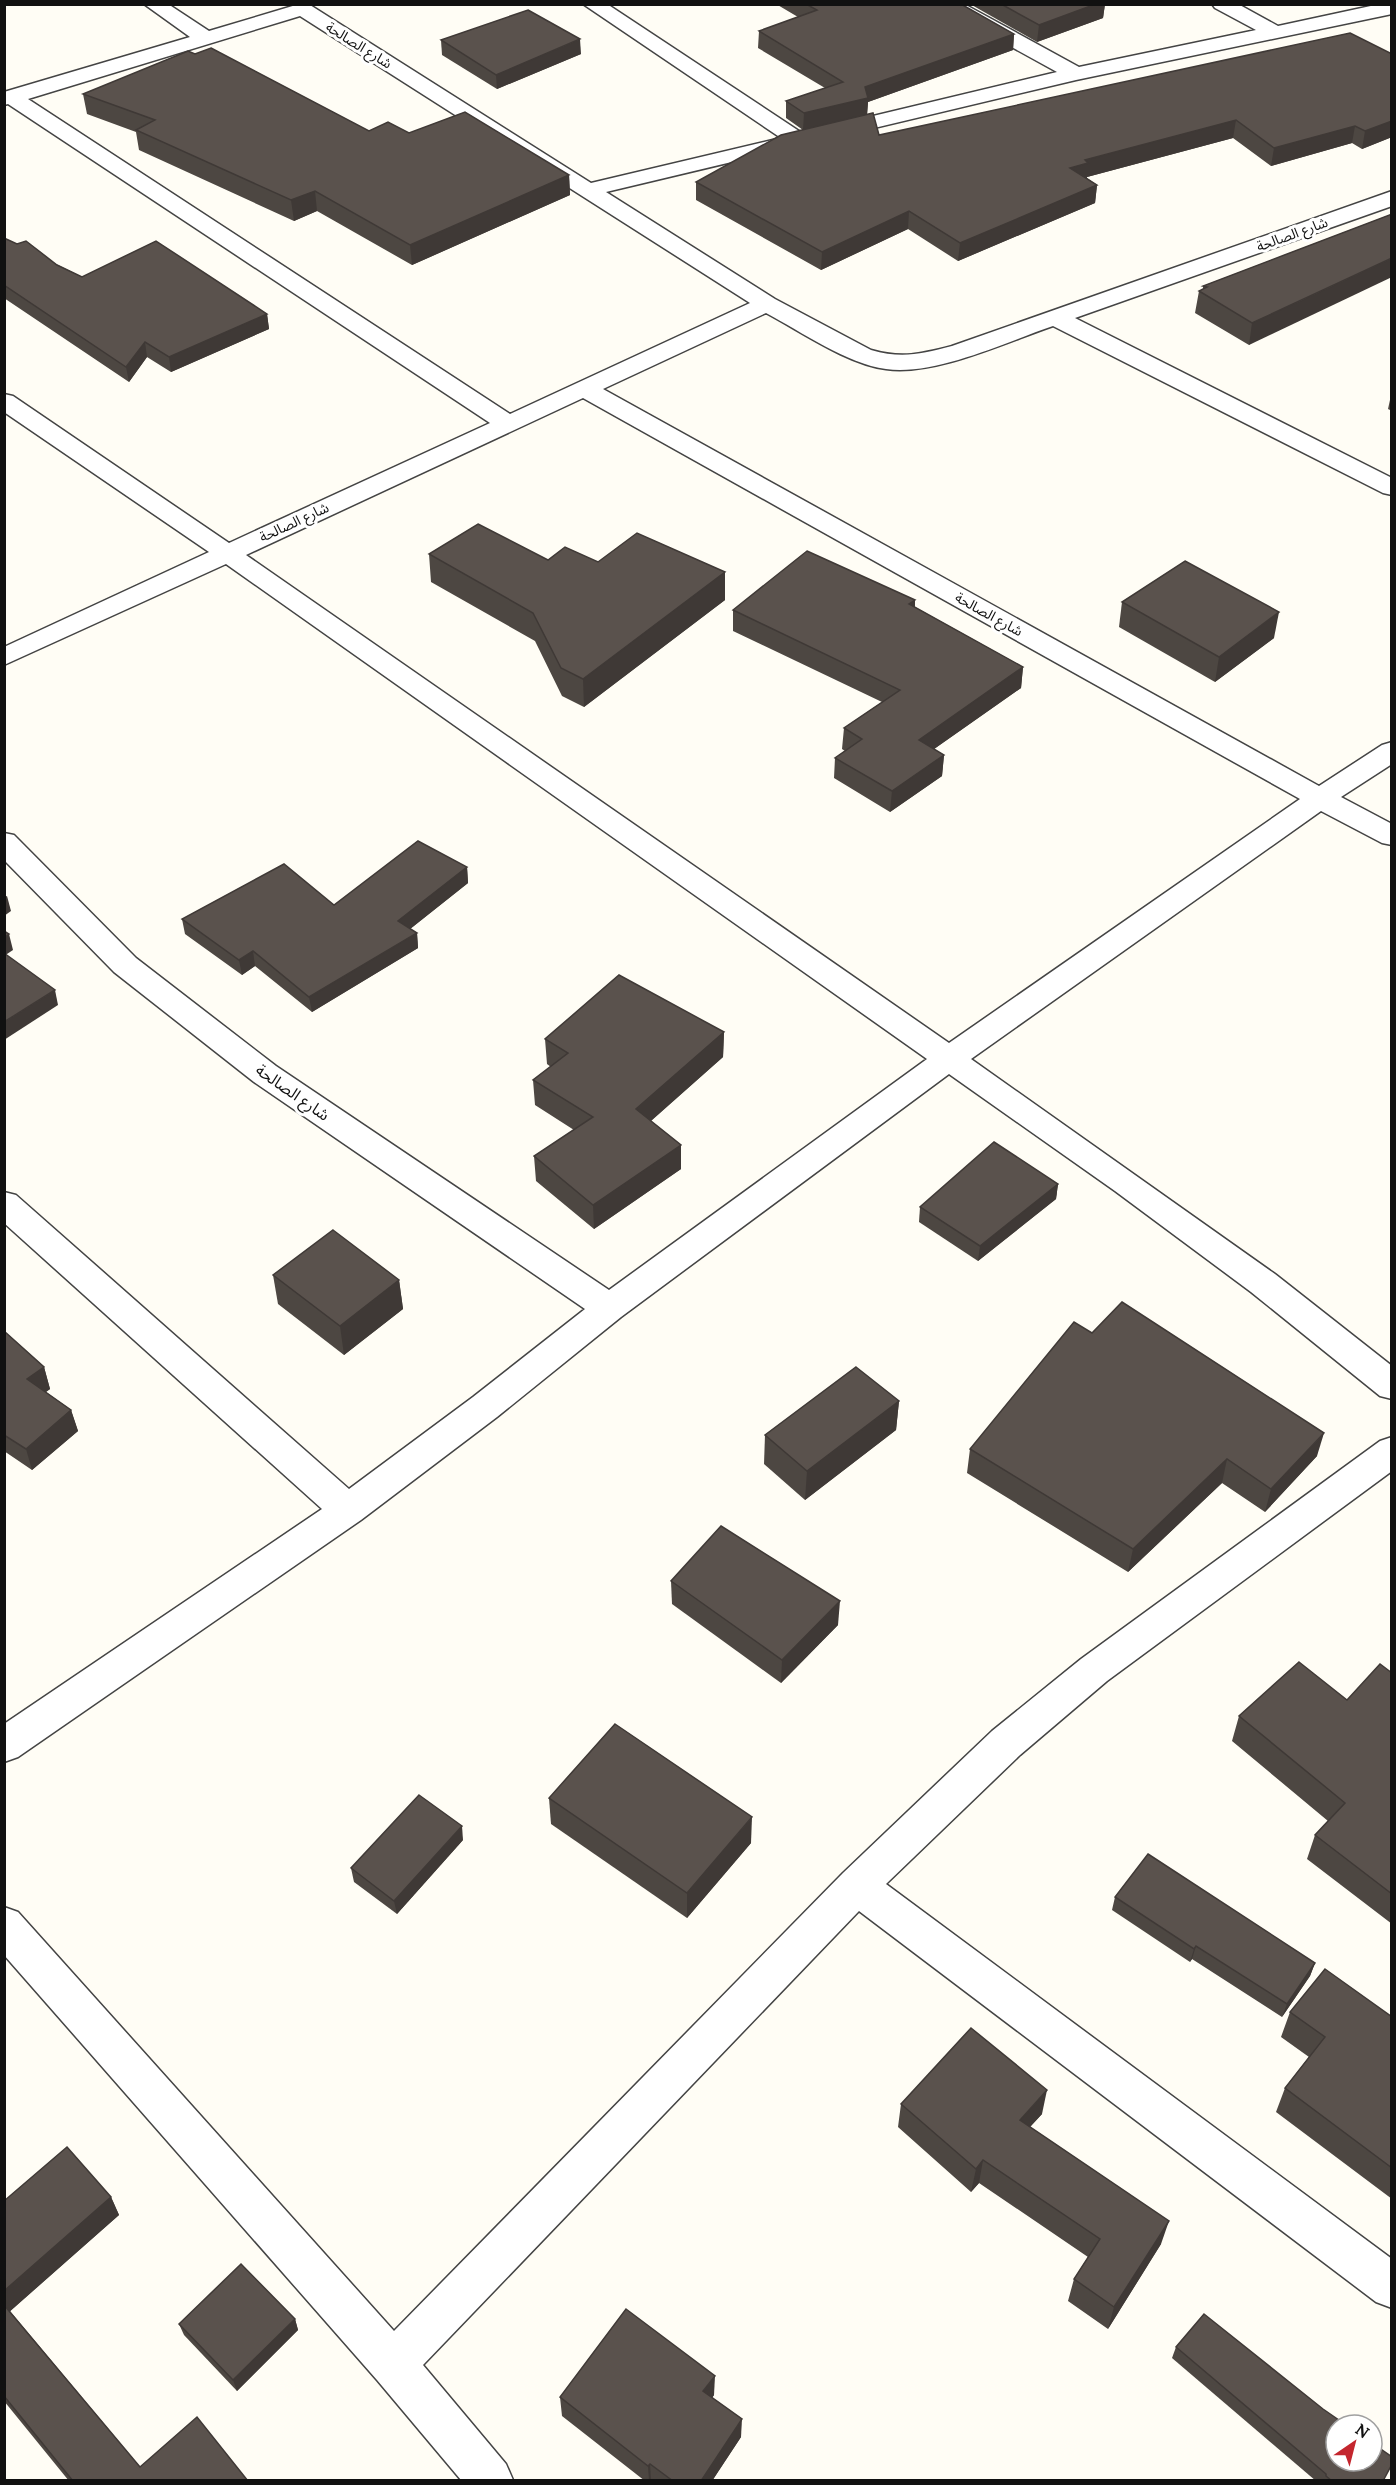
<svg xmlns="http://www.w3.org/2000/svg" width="1396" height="2485" font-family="Lora,'Noto Sans Arabic',serif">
	<rect width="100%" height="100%" fill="#fffdf5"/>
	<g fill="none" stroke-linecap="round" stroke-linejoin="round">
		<defs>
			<g id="street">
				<path d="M144,4H168L209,31L296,5H310L591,183L781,138L583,4H607L802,133L1057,72L941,8L938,4H964L1079,67L1256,30L1215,8L1212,4H1238L1278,26L1380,4H1392V14L1076,80L606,192L775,299L871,350C902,359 921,354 952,346L1392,191V206L1075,318L1392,478V495L1383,493L1053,326C1006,342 935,376 886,369C847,364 802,332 766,313L603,389L1319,786L1382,745L1392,742V764L1341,797L1392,824V845L1382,843L1321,811L971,1059L1275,1274L1392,1366V1399L1380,1396L1251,1292L1115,1191L949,1074L621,1317L497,1417L361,1520L18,1757L4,1762V1724L322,1509L4,1223V1192L16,1195L349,1489L473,1397L585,1309L254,1082L114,972L4,860V833L14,835L136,958L276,1066L609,1290L927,1059L226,564L4,665V647L209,552L4,412V394L13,396L229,543L490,423L8,104L4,105V92L190,37ZM300,16L750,303L510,414L28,99ZM583,398L1300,799L949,1043L246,555Z"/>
				<polygon points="1392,1437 1392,1471 1107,1681 1020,1755 886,1884 1392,2259 1392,2308 1376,2302 859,1911 423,2365 506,2464 513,2480 461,2480 377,2380 4,1955 4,1907 18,1912 394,2331 843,1873 992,1731 1081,1659 1380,1441"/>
			</g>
		</defs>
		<use href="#street" stroke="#444" stroke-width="3"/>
		<use href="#street" fill="#fff" fill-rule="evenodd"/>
	</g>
	<g fill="#4d4742">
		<polygon points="776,4 961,4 1014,34 1013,50 868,102 867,115 879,135 1392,54 1392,137 1362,149 1352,143 1271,166 1233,138 1087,177 1087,178 1097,185 1095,203 958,261 908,229 821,270 696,200 696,182 803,130 786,118 786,101 825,88 758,48 759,31 798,17"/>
		<polygon points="970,4 1105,4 1103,18 1037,42"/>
		<polygon points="441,40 581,54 497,89 442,55"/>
		<polygon points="195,54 369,131 409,133 569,175 570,195 412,265 317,211 294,221 139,150 136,132 87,114 83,94"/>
		<polygon points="1392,214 1249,345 1195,313 1199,291 1203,289 1203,286"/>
		<polygon points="4,238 82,277 267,314 269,329 171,372 147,357 129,382 4,298"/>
		<polygon points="1392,391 1392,411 1388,409"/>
		<polygon points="429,554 598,562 725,572 725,600 584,707 562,696 535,641 431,582"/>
		<polygon points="915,600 915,607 1023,667 1021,688 934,749 944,755 942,776 890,812 834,778 835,758 845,751 842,749 844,728 882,702 733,631 733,610"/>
		<polygon points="1122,602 1274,638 1215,682 1119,627"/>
		<polygon points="467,867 468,883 410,929 417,933 418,948 312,1012 255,966 242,975 185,934 182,919 334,905"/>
		<polygon points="724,1032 723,1057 651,1121 681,1145 681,1169 594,1229 536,1181 534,1156 574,1130 535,1105 533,1080 551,1067 547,1064 545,1039"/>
		<polygon points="1058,1184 1056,1199 978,1261 919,1222 920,1207"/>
		<polygon points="273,1275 399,1280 403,1309 344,1355 278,1304"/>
		<polygon points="4,1331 44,1367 50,1389 46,1392 71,1410 78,1431 32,1470 4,1451"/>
		<polygon points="1092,1333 1317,1456 1265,1512 1222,1483 1128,1572 967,1473 970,1449"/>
		<polygon points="899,1401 896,1430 805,1500 764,1464 765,1435"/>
		<polygon points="671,1581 838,1625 781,1683 672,1604"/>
		<polygon points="1392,1673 1392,1924 1307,1859 1315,1835 1328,1821 1232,1741 1239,1716 1347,1700"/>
		<polygon points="549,1798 751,1843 687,1918 551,1824"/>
		<polygon points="463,1840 397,1914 354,1882 351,1868"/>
		<polygon points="1115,1897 1315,1963 1310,1976 1282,2017 1192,1959 1190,1962 1112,1910"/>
		<polygon points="1290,2012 1392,2017 1392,2199 1276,2112 1285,2088 1309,2057 1281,2037"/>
		<polygon points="901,2104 1042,2114 1030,2127 1161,2244 1108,2329 1068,2301 1074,2279 1088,2257 979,2183 971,2192 898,2127"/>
		<polygon points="111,2197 119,2215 10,2311 140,2467 248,2481 69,2481 4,2401 4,2201"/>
		<polygon points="295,2319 298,2330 237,2391 184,2335 179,2324"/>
		<polygon points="1176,2347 1383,2481 1316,2481 1172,2358"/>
		<polygon points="714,2395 712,2398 741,2437 712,2481 645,2481 562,2416 560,2397"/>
	</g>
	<g fill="#3f3936">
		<polygon points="1096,4 1105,4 1103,18 1037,42 1039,25"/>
		<polygon points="1014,34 1013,50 868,102 867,115 803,130 804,113 865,87"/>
		<polygon points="580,39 581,54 497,89 496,75"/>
		<polygon points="1236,120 1233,138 1087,177 1086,181 1070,168 1085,160"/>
		<polygon points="1392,121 1392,137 1362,149 1365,131"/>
		<polygon points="1355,126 1352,143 1271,166 1274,148"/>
		<polygon points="569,175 570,195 412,265 410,245"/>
		<polygon points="1097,185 1095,203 958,261 960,243"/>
		<polygon points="315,191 317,211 294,221 291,200"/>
		<polygon points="909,211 908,229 821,270 822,252"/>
		<polygon points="1392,258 1392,277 1249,345 1252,323"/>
		<polygon points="267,314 269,329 171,372 169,357"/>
		<polygon points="145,342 147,357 129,382 126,367"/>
		<polygon points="725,572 725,600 584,707 583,679"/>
		<polygon points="915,600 914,620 909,604"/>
		<polygon points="1279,612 1274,638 1215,682 1219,657"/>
		<polygon points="1023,667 1021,688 917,761 919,740"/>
		<polygon points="944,755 942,776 890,812 892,791"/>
		<polygon points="467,867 468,883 400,937 398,921"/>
		<polygon points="7,896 11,911 4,916 4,897"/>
		<polygon points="417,933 418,948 312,1012 309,997"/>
		<polygon points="9,934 13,950 4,956 4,938"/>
		<polygon points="253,951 255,966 242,975 239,960"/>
		<polygon points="55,990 58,1005 4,1040 4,1022"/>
		<polygon points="724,1032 723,1057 636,1134 636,1109"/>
		<polygon points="681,1145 681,1169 594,1229 593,1205"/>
		<polygon points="1058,1184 1056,1199 978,1261 980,1246"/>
		<polygon points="399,1280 403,1309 344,1355 340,1326"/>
		<polygon points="44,1367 50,1389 33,1401 27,1379"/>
		<polygon points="899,1401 896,1430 805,1500 807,1471"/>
		<polygon points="71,1410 78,1431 32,1470 26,1449"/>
		<polygon points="1324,1433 1317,1456 1265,1512 1271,1489"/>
		<polygon points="1227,1459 1222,1483 1128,1572 1133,1549"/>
		<polygon points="840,1601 838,1625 781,1683 782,1660"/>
		<polygon points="752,1817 751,1843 687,1918 687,1893"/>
		<polygon points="462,1826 463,1840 397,1914 394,1901"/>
		<polygon points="1196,1946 1192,1959 1190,1962 1194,1949"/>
		<polygon points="1315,1963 1310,1976 1282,2017 1287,2004"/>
		<polygon points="1047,2090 1042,2114 1015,2143 1020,2120"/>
		<polygon points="983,2160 979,2183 971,2192 976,2169"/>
		<polygon points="111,2197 119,2215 7,2314 4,2310 4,2291"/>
		<polygon points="1169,2221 1161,2244 1108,2329 1114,2307"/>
		<polygon points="295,2319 298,2330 237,2391 233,2380"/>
		<polygon points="715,2376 714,2395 703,2410 703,2391"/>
		<polygon points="742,2419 741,2437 712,2481 701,2481"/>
		<polygon points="650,2464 651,2481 649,2481 648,2466"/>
	</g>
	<g fill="#5a524d" stroke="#3f3936" stroke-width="1.5">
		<polygon points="806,4 961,4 1014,34 865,87 868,98 804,113 786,101 843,82 759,31 817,10"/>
		<polygon points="1001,4 1096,4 1039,25"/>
		<polygon points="528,10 580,39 496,75 441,40"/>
		<polygon points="1350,33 1392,54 1392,121 1365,131 1355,126 1274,148 1236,120 1085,160 1088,163 1070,168 1097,185 960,243 909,211 822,252 696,182 781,135 873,113 879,135"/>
		<polygon points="211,48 369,131 388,122 409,133 465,112 569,175 410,245 315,191 291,200 136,130 155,120 83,94 188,51 195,54"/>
		<polygon points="1392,214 1392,258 1252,323 1199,291 1207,287 1203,286"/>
		<polygon points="4,238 17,244 26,241 57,265 82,277 156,241 267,314 169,357 145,342 126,367 4,285"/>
		<polygon points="478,524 548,560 565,547 598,562 637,533 725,572 583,679 561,668 533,613 429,554"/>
		<polygon points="807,551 915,600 909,604 1023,667 919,740 944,755 892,791 835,758 862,739 844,728 900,690 733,610"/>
		<polygon points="1185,561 1279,612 1219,657 1122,602"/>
		<polygon points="418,841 467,867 398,921 417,933 309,997 253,951 239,960 182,919 284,864 334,905"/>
		<polygon points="4,931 9,934 4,938"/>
		<polygon points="4,953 55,990 4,1022"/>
		<polygon points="619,975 724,1032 636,1109 681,1145 593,1205 534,1156 593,1117 533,1080 568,1053 545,1039"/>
		<polygon points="994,1142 1058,1184 980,1246 920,1207"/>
		<polygon points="333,1230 399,1280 340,1326 273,1275"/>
		<polygon points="1122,1302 1324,1433 1271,1489 1227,1459 1133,1549 970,1449 1074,1322 1092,1333"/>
		<polygon points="4,1331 44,1367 27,1379 71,1410 26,1449 4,1435"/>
		<polygon points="856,1367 899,1401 807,1471 765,1435"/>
		<polygon points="721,1526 840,1601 782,1660 671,1581"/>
		<polygon points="1299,1662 1347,1700 1380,1664 1392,1673 1392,1894 1315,1835 1345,1803 1239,1716"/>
		<polygon points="615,1724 752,1817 687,1893 549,1798"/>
		<polygon points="419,1795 462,1826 394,1901 351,1868"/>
		<polygon points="1148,1854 1315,1963 1287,2004 1196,1946 1194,1949 1115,1897"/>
		<polygon points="1325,1969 1392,2017 1392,2168 1285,2088 1325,2037 1290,2012"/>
		<polygon points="971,2028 1047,2090 1020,2120 1169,2221 1114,2307 1074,2279 1100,2239 983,2160 976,2169 901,2104"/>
		<polygon points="67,2147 111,2197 4,2291 4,2201"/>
		<polygon points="241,2264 295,2319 233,2380 179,2324"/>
		<polygon points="4,2305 140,2467 197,2417 248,2481 73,2481 4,2396"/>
		<polygon points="626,2309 715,2376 703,2391 742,2419 701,2481 673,2481 650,2464 648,2466 560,2397"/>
		<polygon points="1204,2314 1323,2409 1346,2425 1336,2425 1336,2461 1372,2461 1372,2443 1392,2457 1392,2464 1383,2481 1332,2481 1326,2476 1326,2474 1176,2347"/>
	</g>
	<g text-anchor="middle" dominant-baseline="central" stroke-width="6" stroke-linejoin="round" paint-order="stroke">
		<g font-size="14" fill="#111" stroke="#fff">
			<text transform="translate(359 45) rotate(32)">شارع الصالحة</text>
			<text transform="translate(1292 234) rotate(-20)">شارع الصالحة</text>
			<text transform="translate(294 522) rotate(-25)">شارع الصالحة</text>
			<text transform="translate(989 614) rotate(29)">شارع الصالحة</text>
		</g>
		<g font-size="16" fill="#111" stroke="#fff">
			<text transform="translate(293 1092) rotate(35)">شارع الصالحة</text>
		</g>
	</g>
	<rect width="1396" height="2485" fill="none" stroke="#111111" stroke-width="12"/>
	<g transform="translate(1354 2443) rotate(35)"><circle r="28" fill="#ffffff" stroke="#a0a0a0" stroke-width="1.5"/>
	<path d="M0-4.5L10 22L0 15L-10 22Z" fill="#c4262e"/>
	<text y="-9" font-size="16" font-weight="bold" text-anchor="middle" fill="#111111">N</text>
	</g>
</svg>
